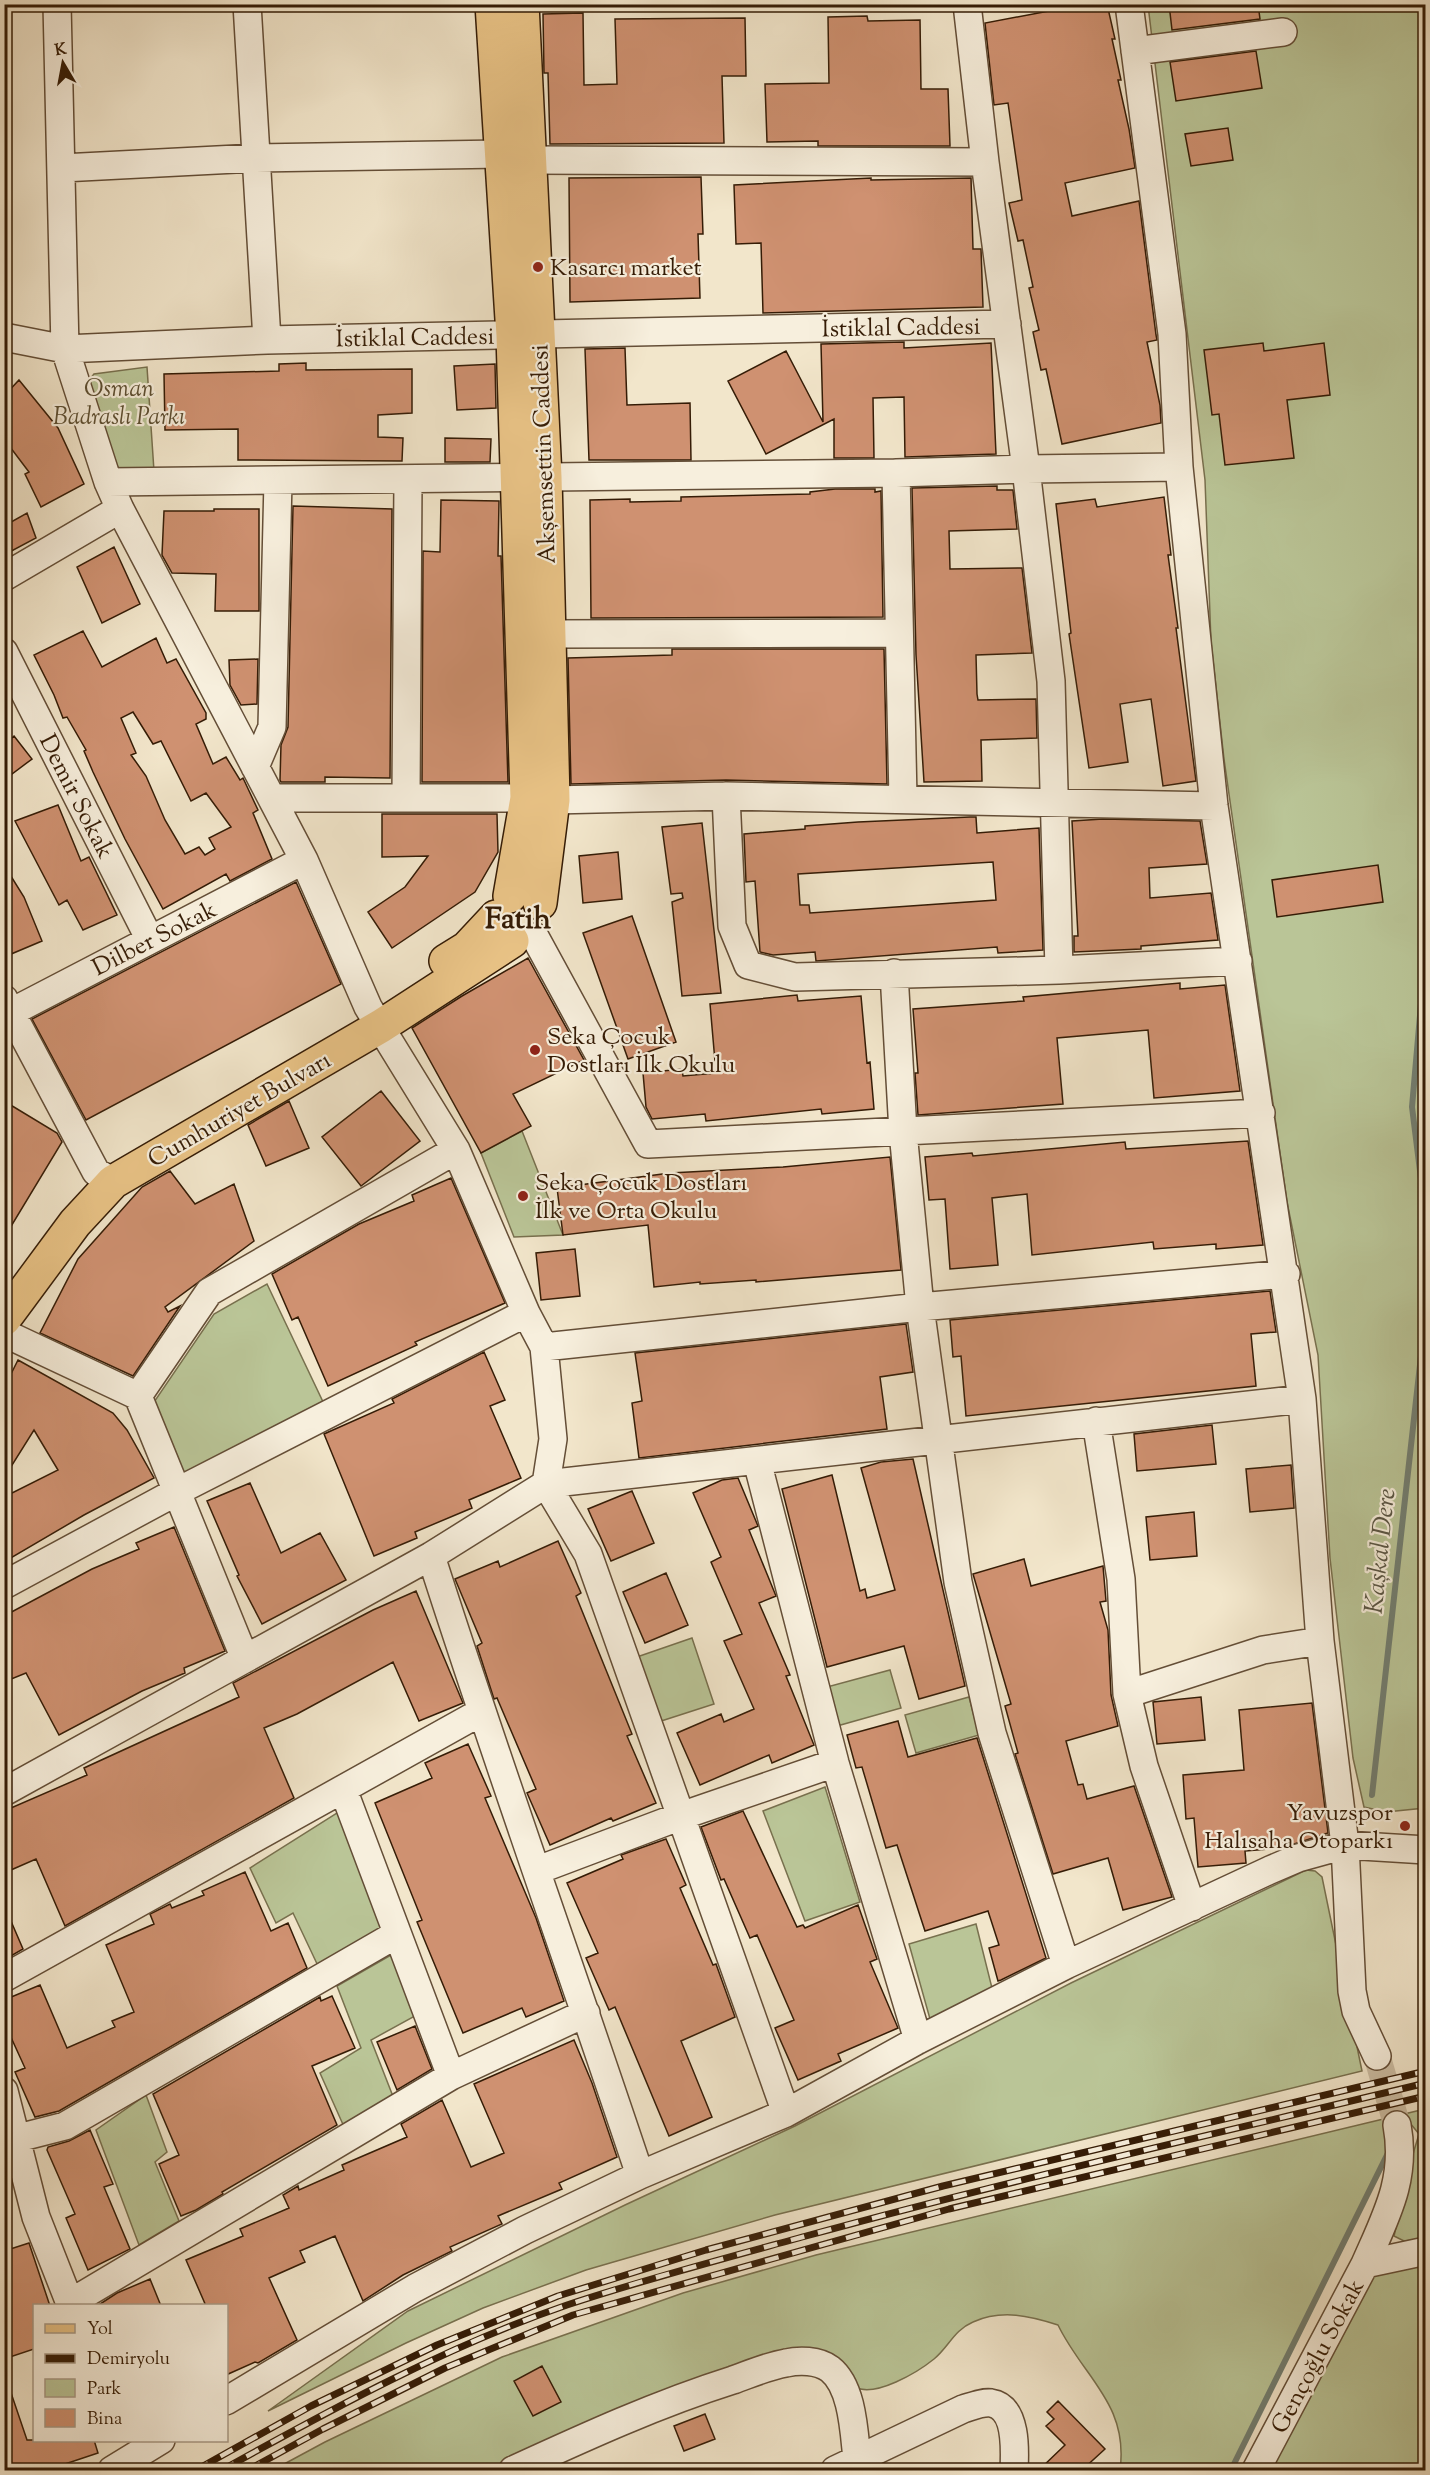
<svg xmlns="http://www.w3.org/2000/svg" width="1430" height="2475" viewBox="0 0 1430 2475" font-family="'Sorts Mill Goudy',serif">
<rect width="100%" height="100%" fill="#f2e6cb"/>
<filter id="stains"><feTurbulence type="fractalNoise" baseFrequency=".00333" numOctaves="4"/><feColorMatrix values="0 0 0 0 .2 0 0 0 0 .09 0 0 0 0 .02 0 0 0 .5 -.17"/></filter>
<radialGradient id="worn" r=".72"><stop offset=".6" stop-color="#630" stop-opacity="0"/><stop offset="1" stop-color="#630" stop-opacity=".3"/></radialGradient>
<path fill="#bac597" stroke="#78704e" stroke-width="1.5" d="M1148,5H1425V1808L1386,1812L1364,1807L1353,1758L1330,1558L1318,1355L1287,1202L1224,759L1211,642L1205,480Z
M147,367L154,471L112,474L82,389L94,374Z
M522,1131L563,1235L514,1237L481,1153Z
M267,1284L324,1404L181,1477L152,1405L214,1314Z
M692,1638L714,1704L655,1723L634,1658Z
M890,1670L901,1708L837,1726L827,1687Z
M969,1697L979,1735L916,1753L905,1715Z
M825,1787L860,1902L805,1921L763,1811Z
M340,1811L388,1929L319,1968L293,1913L276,1923L250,1868Z
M1306,1870L1315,1871L1322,1877L1362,2071L775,2215L586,2270L483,2308L406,2343L268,2411L408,2311L625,2205L795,2126L1071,1983Z
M976,1924L993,1992L930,2019L909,1944Z
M391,1955L415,2016L371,2040L394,2099L345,2129L320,2073L361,2048L337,1986Z
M146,2095L167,2152L155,2162L179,2221L139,2245L96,2130Z
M1425,2109V2239L1404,2241L1394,2236L1413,2154L1419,2134L1410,2123L1389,2126L1391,2147L1231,2470H1120C1129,2404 1083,2377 1058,2325C1030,2316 1002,2309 973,2322C954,2330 948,2348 934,2359C918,2372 875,2398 855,2387C841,2379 828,2364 816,2354L584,2426L494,2470H273L325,2442L502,2357L683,2293L816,2255Z
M1425,2262V2470H1269L1370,2279L1382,2271Z"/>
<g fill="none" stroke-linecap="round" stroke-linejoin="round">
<path stroke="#727e71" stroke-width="6" d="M1426,947L1412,1107L1426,1219
M1372,1795L1426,1311
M1231,2470L1388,2153"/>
</g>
<path fill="#cf9171" stroke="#351c06" stroke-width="1.5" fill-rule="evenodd" d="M1086,4H1107L1115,39H1112L1121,80H1118L1129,129L1135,168L1065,183L1072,216L1139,201L1156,335L1157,340L1147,342L1160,405L1161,423L1062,444L1046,369L1041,370L1033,332L1039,330L1029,288L1033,287L1023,240L1018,241L1009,203L1022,200L1008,103L994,105L985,23Z
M1169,4H1258L1260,19L1172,30Z
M583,13L584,85L617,84L615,19L745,18L746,76H722L724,143L550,144L548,73H544L543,14Z
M867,16L868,21L920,20L921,89H948L950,146H818V141L767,142L765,84L829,83L828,17Z
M1256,51L1262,88L1176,101L1170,62Z
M1228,128L1233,160L1191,166L1185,134Z
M701,177L703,234H698L700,298L570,302L569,178Z
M871,178V180L971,178L973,249H981L983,307L763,313L761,243L736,244L734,185Z
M904,342V348L991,343L996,454L905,457L904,397L873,398L874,458H834V419L766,454L728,381L786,351L823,422L821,344Z
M1263,343L1264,351L1324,343L1330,395L1287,400L1294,458L1225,465L1219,414L1212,415L1204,350Z
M625,348L627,405L690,403L691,460H589L585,349Z
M306,363V370L412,369V413L378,415V437L403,438L402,461L238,460V429L165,430L164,374L279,371V364Z
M495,364L496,408L457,410L454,366Z
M19,380L58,428L84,484L41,507L25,474L29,472L4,439V396Z
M445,438L491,439L490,462H445Z
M997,486V490H1013L1017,529L949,531L950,569L1022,568L1032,653L976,655L977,694L978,700L1036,699L1037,738L981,740L982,781L924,782L916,655L912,488Z
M835,489H875V492L881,491L883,617L591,618L590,500L630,499V502L681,501V497L810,494V492Z
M1164,497L1171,555H1168L1178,628H1176L1196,781L1163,786L1151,699L1120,704L1128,762L1089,768L1069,634L1071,633L1056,504L1095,499L1097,507Z
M441,500L499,501L498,556H501L508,782H422L423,551L440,552Z
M293,506L392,509L390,778L325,777V782H281L280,780L281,745L288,727Z
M214,509H259V611H215L216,574L172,573L162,555L164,511H214Z
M27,513L36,538L4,555V526Z
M114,547L140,604L102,623L77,567Z
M83,631L102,667L156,638L167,663L176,659L206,713V719L196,724L213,764L226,757L240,780L243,778L258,810L253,813L272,859L230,881L226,874L163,909L125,839L93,772L84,751L86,750L67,717L63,718L54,695L34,655ZM133,712L153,744L161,741L191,801L206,793L231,827L209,838L215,849L205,855L199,847L185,854L165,820L146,776L131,755L136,753L121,718Z
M672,649H884L887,784L726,780L571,784L568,658L672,655Z
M258,659L257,704L241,705L230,685L229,660Z
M14,736L32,759L4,780V745Z
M58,805L81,861L89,857L117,915L83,930L67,900L59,905L15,821Z
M382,814H497L498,852L475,892L392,948L368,912L405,887L428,856L382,857Z
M970,817H976L977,833L1039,828L1043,950L998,953L997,947L816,961L815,952L773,955L760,952L755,881L746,882L744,834L805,829V826L858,822ZM993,862L996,900L810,913L809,905H800L798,874Z
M1103,819L1200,821L1207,864L1149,868L1150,898L1211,893L1218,940L1141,946V949L1074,952V936H1078L1072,821Z
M702,823L721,993L682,996L672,902L683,898L682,893L671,894L662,827Z
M618,852L622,899L583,903L579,856Z
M4,865L24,897L42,941L4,957Z
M1378,865L1383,902L1277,917L1272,880Z
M296,882L341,984L86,1120L32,1019Z
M632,916L676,1042L628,1059L583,933Z
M528,958L584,1060L513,1094L531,1126L481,1153L412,1028L462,996Z
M1180,983V989L1225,985L1240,1091L1154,1098L1148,1030L1057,1038L1063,1104L918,1115L915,1073H918L913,1009L1024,1001L1023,997Z
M797,995L798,1001L861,996L867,1063L870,1062L874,1109L822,1114L821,1109L706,1121L705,1114L652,1119L646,1107L643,1073L682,1069L683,1076L716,1073L710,1004Z
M381,1091L420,1141L361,1186L322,1137Z
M4,1101L57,1133L62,1142L4,1238Z
M289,1101L309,1148L266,1166L248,1125Z
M1248,1141L1263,1245L1216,1249V1244L1154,1249L1153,1242L1032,1255L1027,1194L992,1198L998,1265L950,1269L945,1199L929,1200L925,1157L972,1153L973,1156L1125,1142L1126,1149Z
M890,1157L901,1270L756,1282V1280L700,1284V1282L654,1287L648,1225L563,1235L557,1188L670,1173L783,1167Z
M170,1171L195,1204L234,1184L254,1241L165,1307L168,1312L180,1306L133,1376L40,1333L78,1259L142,1187Z
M451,1178L505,1303L415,1342L417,1345L328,1386L298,1317L292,1320L272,1274L359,1224L414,1201L412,1195Z
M575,1249L580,1296L541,1300L536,1253Z
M1270,1291L1276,1332L1251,1334L1256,1386L966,1416L961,1356L953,1357L950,1320Z
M906,1324L913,1372L880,1377L887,1429L639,1458L632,1403L642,1401L635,1353Z
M484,1352L505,1400L490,1406L521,1478L469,1500L472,1508L415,1532L417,1538L374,1556L324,1434L394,1403L392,1399Z
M18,1360L113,1413L127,1430L154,1478L84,1515L4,1562V1497L58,1470L34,1430L4,1478V1388Z
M1212,1425L1216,1464L1137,1471L1134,1434Z
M913,1459L965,1686L919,1699L904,1646L827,1667L782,1489L832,1475L860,1591L865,1589L867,1598L895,1590L861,1468L881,1462Z
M1291,1465L1294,1508L1250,1512L1246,1469Z
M738,1478L758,1526L749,1530L776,1596L759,1603L790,1675L786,1676L814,1745L772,1763L769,1755L700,1785L677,1733L721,1714L724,1722L754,1709L724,1641L742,1634L711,1562L721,1557L693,1493L722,1480Z
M250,1483L281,1553L320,1533L346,1580L262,1624L237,1576L239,1575L207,1501Z
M632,1491L654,1543L611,1561L588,1509Z
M1194,1512L1197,1556L1150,1560L1146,1517Z
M174,1527L225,1651L184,1668L185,1673L142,1691L59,1735L26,1673L4,1682V1616L92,1569L139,1549L136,1543Z
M558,1541L581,1593L576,1596L632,1734L627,1736L656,1803L613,1821L611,1818L550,1845L527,1793L536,1789L497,1698L494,1699L477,1646L482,1643L455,1579L498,1561L500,1567Z
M1024,1559L1031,1586L1103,1566L1106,1601L1100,1602L1108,1630L1111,1695L1118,1726L1066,1741L1078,1785L1083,1784L1087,1799L1134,1786L1172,1897L1123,1910L1108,1858L1053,1874L1015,1754L1018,1753L1005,1706L1011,1704L973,1574Z
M666,1573L688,1625L645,1643L623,1592Z
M416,1591L463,1703L419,1721L393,1662L297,1714L264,1728L294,1798L65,1926L36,1859L4,1873V1811L87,1775L84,1768L239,1697L233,1683L373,1610Z
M1201,1697L1205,1740L1157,1744L1153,1702Z
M1312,1703L1328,1833L1282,1848L1245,1851L1246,1863L1198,1867L1194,1818L1186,1819L1183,1775L1244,1770L1239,1710Z
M898,1721L908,1757L977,1738L1046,1958L1001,1980L998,1981L989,1948L999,1945L988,1911L925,1931L897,1845L886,1848L862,1767L856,1768L847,1735Z
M468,1744L491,1796L485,1798L536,1918L564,2001L526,2017L522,2008L463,2033L417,1922L422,1920L375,1803L432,1778L425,1763Z
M743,1811L797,1927L803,1925L805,1928L858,1905L877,1959L870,1962L898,2028L838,2054L841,2061L798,2080L775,2028L794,2020L757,1935L750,1938L724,1879L721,1880L701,1827Z
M666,1839L686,1885L680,1888L713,1965L716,1964L735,2017L681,2041L712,2117L669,2136L615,2007L609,2010L586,1958L598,1953L567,1883L623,1859L621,1855Z
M245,1872L271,1931L288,1923L307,1968L59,2111L35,2117L15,2072L25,2068L4,2022V2000L40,1985L67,2048L115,2027L112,2021L134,2012L106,1945L154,1924L150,1914L170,1904L172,1908L204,1895L202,1891Z
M4,1905L23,1949L4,1960Z
M332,1996L355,2048L312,2066L337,2125L222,2192L223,2194L196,2210L181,2216L159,2164L179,2155L153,2094L320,1997L321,2001Z
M415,2026L432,2069L397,2090L377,2042Z
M574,2040L592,2083L617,2157L559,2183L562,2189L498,2216L502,2224L450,2247L452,2251L403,2275L363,2301L335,2236L300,2251L305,2262L269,2278L297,2340L258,2363L255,2362L226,2375V2306H206L186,2260L243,2236L240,2229L289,2208L283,2195L298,2186L299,2190L344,2170L342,2165L407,2137L401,2124L442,2100L471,2167L504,2153L474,2084Z
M90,2130L113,2184L104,2187L130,2249L88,2270L66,2218L75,2214L47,2150L48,2147L69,2141Z
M29,2243L50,2306H34V2349L4,2359V2251Z
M150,2279L161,2306H97L117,2293Z
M542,2366L561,2402L533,2416L514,2381Z
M4,2381H7L27,2440H94L98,2453L47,2470H4Z
M1058,2401L1105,2449L1082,2470H1039L1065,2445L1046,2426L1054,2419L1047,2412Z
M705,2414L715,2439L684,2451L674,2426Z"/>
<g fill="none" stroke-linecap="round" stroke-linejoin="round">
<path stroke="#ccbea4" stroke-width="27" stroke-dasharray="27 14" stroke-linecap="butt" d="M1377,2056L1397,2125"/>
<g stroke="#644e37" stroke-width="30">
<path id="minor" d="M247,4L267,340
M967,4L985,162L1026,469L1051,681L1059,970
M1129,4L1172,334L1179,467L1214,806L1302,1399L1320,1641L1345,1845L1352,1991L1356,2011L1377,2056
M1135,51L1283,32
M531,160L985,162
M62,168L256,158L501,154
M4,337L65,349L267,340L1007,324
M896,473L903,799
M108,482L896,473L1026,469L1179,467
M4,577L120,509
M549,634L899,633
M4,652L150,940
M255,767L272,727L278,481
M726,796L732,926L748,965L795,977L1059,970L1238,961
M272,798H527L553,800L726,796L1214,806
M406,798L408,479
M535,937L648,1144L1261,1113
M894,973L903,1132L920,1307L958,1582L992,1733L1066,1965
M4,999L96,1172L113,1182
M4,1016L304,860
M4,1333L138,1396
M544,1347L920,1307L1286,1274
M1096,1421L1121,1579L1127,1694L1144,1766L1192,1907
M757,1461L835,1763L918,2040
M431,1556C497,1763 571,1968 640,2175
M4,1585L176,1492L526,1313
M245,1659L138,1396L209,1292L456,1150
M1127,1694L1263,1650L1320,1641
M343,1789L451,2076
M4,1792L431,1556L546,1484L553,1439L544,1347L526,1313L456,1150L368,1007L304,860L120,509L108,482L65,349L57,4
M538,1870L681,1816L835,1763
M4,1978L481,1712
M4,2091L36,2217L71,2306
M786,2113L588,1554L546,1484L1302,1399
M18,2138L65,2126L397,1934
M1365,2264C1386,2216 1407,2179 1397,2125
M70,2303L451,2076L586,2013
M226,2401L415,2288L525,2230L640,2175L786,2113L918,2040L1066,1965L1270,1870L1298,1858L1345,1845L1426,1850
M112,2470L161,2440
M513,2470C585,2437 657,2404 733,2380C750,2374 768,2366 786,2363C799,2360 818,2360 830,2369C853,2387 854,2433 857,2459
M835,2470L963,2409C973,2406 982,2402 991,2403C1017,2407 1015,2451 1014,2470
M1256,2470L1365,2264L1426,2251"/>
</g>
<g stroke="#351c06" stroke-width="36">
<path id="major" d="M492,4L513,335L527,798L510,896
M522,4L545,477L553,800L540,903
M446,961L467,948L496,917
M4,1319L75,1223L113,1182L381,1026L512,941"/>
</g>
<use href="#minor" stroke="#f7efdd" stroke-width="27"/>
<use href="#major" stroke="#e9c386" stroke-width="33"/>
<g stroke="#351c06" stroke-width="7">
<path id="rail" d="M196,2470L311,2406L437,2345L558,2296L706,2250L943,2186L1426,2071
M222,2470C332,2409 447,2346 567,2305C645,2279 726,2258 806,2236C1011,2180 1219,2133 1426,2083
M248,2470L323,2429L445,2368L573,2315L949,2209L1426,2096"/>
</g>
<use href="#rail" stroke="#f7efdd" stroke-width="4.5" stroke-dasharray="14" stroke-linecap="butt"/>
</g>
<g fill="#8f2418" stroke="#f7efdd" stroke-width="2">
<circle cx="538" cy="267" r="6"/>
<circle cx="535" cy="1050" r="6"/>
<circle cx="523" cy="1196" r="6"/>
<circle cx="1405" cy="1826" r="6"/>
</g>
<g text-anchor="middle" stroke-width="4.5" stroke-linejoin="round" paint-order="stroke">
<g font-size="24" fill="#351c06" stroke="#f7efdd" text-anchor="start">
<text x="550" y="275">Kasarcı market</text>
<text x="547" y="1044">Seka Çocuk<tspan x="547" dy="28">Dostları İlk Okulu</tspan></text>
<text x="535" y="1190">Seka Çocuk Dostları<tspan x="535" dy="28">İlk ve Orta Okulu</tspan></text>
<text x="1393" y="1820" text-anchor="end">Yavuzspor<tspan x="1393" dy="28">Halısaha Otoparkı</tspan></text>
</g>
<g font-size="24" fill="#351c06" stroke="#f7efdd">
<text transform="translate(901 327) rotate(-1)" y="8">İstiklal Caddesi</text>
<text transform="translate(415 337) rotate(-1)" y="8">İstiklal Caddesi</text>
<text transform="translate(543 454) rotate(-92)" y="8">Akşemsettin Caddesi</text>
<text transform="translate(77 796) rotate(63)" y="8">Demir Sokak</text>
<text transform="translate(154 938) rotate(-27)" y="8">Dilber Sokak</text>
<text transform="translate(239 1109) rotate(-30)" y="8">Cumhuriyet Bulvarı</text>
<text transform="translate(1317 2356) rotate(-62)" y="8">Gençoğlu Sokak</text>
</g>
<g font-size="24" font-style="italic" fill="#5d4f32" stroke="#f7efdd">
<text x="119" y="396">Osman<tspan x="119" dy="28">Badraslı Parkı</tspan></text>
</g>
<g font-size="26" font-style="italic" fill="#595544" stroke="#f7efdd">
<text transform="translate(1379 1551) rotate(-84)" y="9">Kaşkal Dere</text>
</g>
<g font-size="30" font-weight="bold" fill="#351c06" stroke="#f7efdd">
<text x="518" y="928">Fatih</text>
</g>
</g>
<rect width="1430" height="2475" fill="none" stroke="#f2e6cb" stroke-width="24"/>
<rect x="6" y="6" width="1418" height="2463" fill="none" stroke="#351c06" stroke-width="3"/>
<rect x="12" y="12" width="1406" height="2451" fill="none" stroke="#351c06" stroke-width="1.5"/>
<rect x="33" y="2304" width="195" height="138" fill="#f7efdd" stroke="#a99b87" stroke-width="1.5"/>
<rect x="45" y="2324" width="30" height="9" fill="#e9c386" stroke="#a99b87" stroke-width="1.5"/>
<text x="87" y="2334" font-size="18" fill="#351c06">Yol</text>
<rect x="45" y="2354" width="30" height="9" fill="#351c06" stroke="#a99b87" stroke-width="1.5"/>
<text x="87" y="2364" font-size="18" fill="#351c06">Demiryolu</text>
<rect x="45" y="2379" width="30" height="18" fill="#bac597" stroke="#a99b87" stroke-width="1.5"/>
<text x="87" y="2394" font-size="18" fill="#351c06">Park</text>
<rect x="45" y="2409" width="30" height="18" fill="#cf9171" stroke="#a99b87" stroke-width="1.5"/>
<text x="87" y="2424" font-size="18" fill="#351c06">Bina</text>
<g transform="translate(63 63) rotate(350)" stroke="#f7efdd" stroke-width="4.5" paint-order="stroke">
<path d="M0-4.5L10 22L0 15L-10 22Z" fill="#351c06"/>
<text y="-9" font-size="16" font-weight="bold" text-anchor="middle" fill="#351c06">K</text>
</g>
<rect width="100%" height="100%" filter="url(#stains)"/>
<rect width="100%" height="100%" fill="url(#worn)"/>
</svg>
